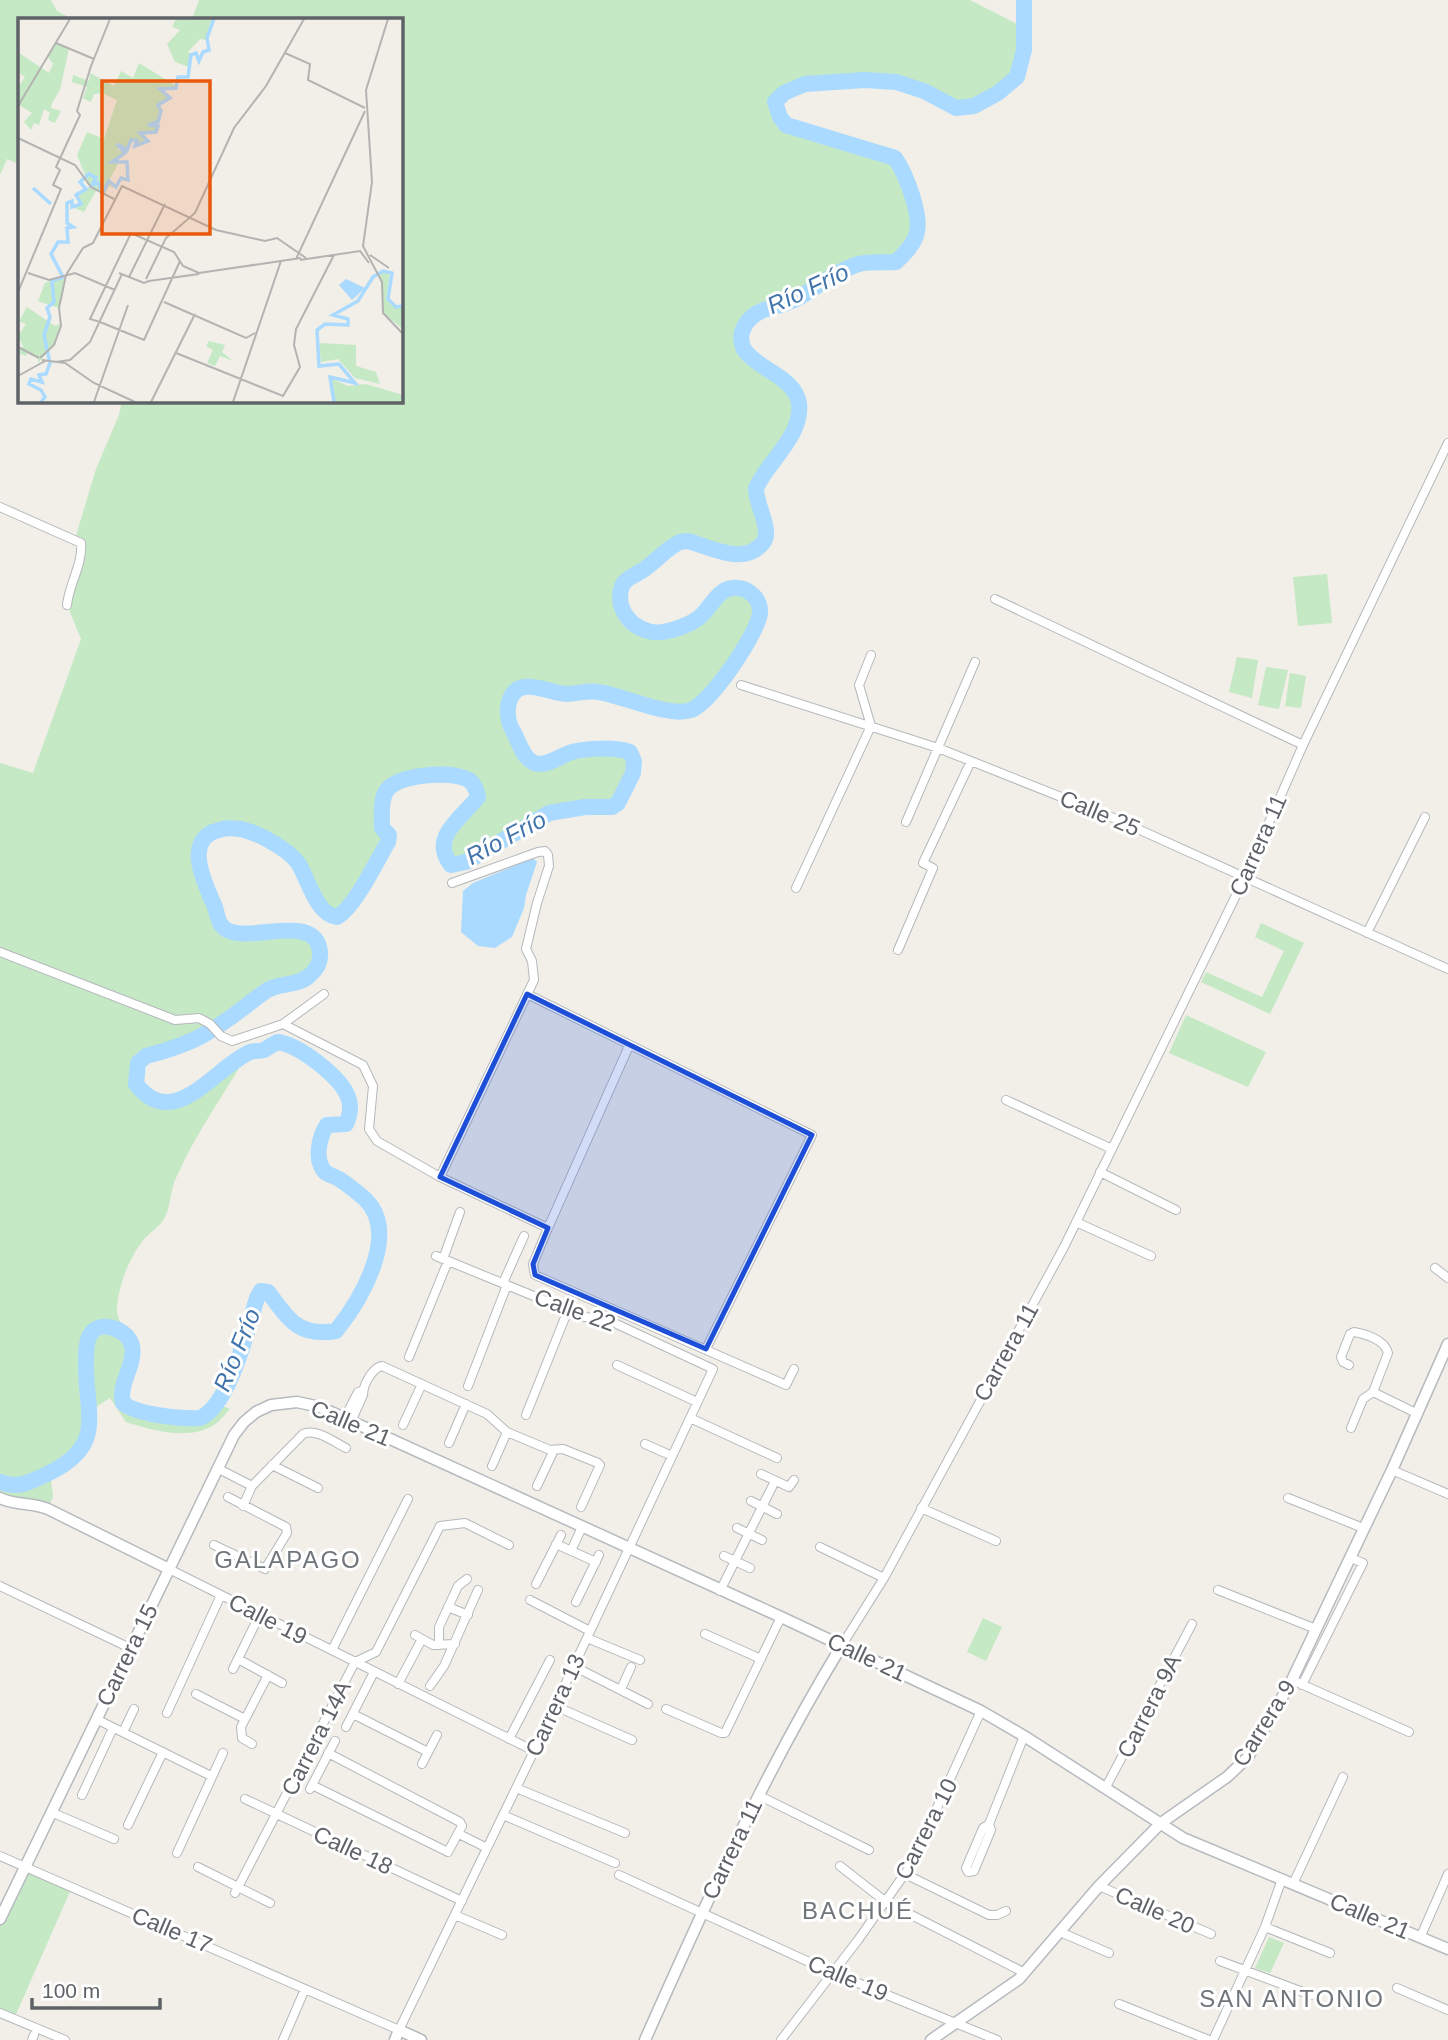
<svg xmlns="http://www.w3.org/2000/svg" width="1448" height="2040" viewBox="0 0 1448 2040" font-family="Helvetica,sans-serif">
<rect width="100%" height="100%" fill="#f1efe8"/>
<path fill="#c5e8c5" d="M0,0H51L57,11L72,19H19V164L7,159L0,175Z
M199,0H970L1023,27C1024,43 1024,60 1018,75C1011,90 974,109 958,108C948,107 914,87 899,82C881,78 819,79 802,85C791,89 783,94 775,102L780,117L786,125L895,158C905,173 923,219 916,236C912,247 904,254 896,262C884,263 870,261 859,264C838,270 817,287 798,298C777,310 751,305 742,332C740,338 742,348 746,352C760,370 795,378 799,403C803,436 768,461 756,488C756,503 765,516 766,531C767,537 765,541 761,545C742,565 710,547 688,541L680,542C666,548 655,562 642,570C635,575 626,577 622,586C615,607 629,626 648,631C662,635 692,625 702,615C713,604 719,586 738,588C751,589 761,600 760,613C758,634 711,703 691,710C669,718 621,695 598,692C588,690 577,694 566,694C553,693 537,685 524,687C505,690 505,718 513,731C519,741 522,757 533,762C544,769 561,755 572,752C588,748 616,747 630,752L634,761L633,773L618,803L612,807H585L550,813L466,862L451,865C429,837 462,818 478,797C476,789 475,783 467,779C449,771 400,774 387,789C380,799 383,816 382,827L389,835L388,842C376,862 355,907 337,917C316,915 308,878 298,863C288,849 257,832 240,829C233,828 225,828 219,830C182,839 205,884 215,907C217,913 218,922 222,926C241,949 315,908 320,952C321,961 317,969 310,975C298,987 279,982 266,991C246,1005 227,1022 205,1034C188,1044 165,1051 146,1056C122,1078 147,1110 175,1101C202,1093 226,1069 249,1052C224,1094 196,1133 176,1178C170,1190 171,1207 164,1219C160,1226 151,1232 145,1238C130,1256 119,1283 117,1307C116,1325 133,1336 132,1351C131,1369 118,1385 123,1404C134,1412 186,1422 200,1418C208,1416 212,1410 216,1403L230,1409C225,1414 220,1421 214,1425C189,1441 151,1430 126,1422L110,1398L90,1411C92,1444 76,1456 50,1472L53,1496L48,1509L0,1498V763L33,773L81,639L67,605L82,551L75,539L96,469L119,415L122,401H401V19H192Z
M1327,574L1332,623L1298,626L1293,577Z
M1237,657L1258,660L1252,698L1229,692Z
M1266,667L1288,670L1279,709L1258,705Z
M1290,673L1306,676L1301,708L1285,706Z
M1261,923L1304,943L1270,1014L1201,982L1206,972L1262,997L1284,951L1255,937Z
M1186,1015L1266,1052L1248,1087L1169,1053Z
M983,1618L1002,1627L986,1661L967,1652Z
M25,1868L72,1887L14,2019L0,2013V1919Z
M1269,1937L1284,1943L1270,1973L1255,1968Z"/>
<path fill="#aadaff" d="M533,858L537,862L526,895L524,908L512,937L495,948L478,946L461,932L463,891L473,883Z"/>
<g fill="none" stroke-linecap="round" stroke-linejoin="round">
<path stroke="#aadaff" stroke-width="16" d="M0,1482C18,1489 29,1482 45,1475C108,1446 85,1415 86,1361C86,1353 86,1341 90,1335C100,1318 129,1330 132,1346C136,1365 118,1383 123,1403C137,1415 182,1419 200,1418C230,1405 248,1327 257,1298L261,1291L268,1292C289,1319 297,1337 336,1331C360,1301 401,1234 365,1199C357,1192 347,1184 339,1179C334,1176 328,1175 325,1172C314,1160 319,1137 327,1125L346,1124C350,1115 352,1106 348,1097C341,1077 299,1045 278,1042C273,1044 269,1047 264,1050C258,1052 253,1050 248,1053C212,1071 173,1132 136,1084L138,1063L146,1056C165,1051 188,1044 205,1034C227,1022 246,1005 266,991C279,982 298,987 310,975C317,969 321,961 320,952C315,908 241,949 222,926C218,922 217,913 215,907C205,884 182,839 219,830C225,828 233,828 240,829C257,832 288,849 298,863C308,878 316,915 337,917C355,907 376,862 388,842L389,835L382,828C382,816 380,799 387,790C400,774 449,771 467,779C474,782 476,789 478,797C462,818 429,837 451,865L466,862L549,813L585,807H612L618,803L633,773L634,761L630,752C616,747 588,748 572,752C561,755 544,769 533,762C522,757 519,741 513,731C505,718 505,690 524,687C537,685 553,693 566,694C577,694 588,690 598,692C622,695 668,718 691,710C711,703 758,633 760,613C761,600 750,589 738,588C719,586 713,604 702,615C692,625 662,636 648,631C629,626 615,607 622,586C625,579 632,577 638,573C654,565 664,549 680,542L688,541C710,547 742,565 761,545C765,541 767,537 766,531C765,516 756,503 756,488C768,461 803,436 799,403C795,378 760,370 746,352C742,348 740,338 742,332C751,305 777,310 798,298C817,287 838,270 859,264C870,261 884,263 896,262C904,254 912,247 916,236C923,217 906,174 895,158L786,125L780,117L775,102L784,93L805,84L865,80L896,82L924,91L956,108L974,106L998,93L1017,77L1024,50V0"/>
<g stroke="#b5b8bc" stroke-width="10">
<path id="street" d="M0,507L81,543C83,564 69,584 67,605
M995,599L1303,745
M741,685L938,748L1109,816L1448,969
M906,822L975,662
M796,888L871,726L859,685L871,655
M1367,933L1425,817
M898,950L933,868L923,863L971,761
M0,952L175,1020L199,1018L210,1024L221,1036L232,1041L283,1024L363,1065L373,1086L369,1129L377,1141L440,1177L548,1228L533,1264L535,1275L786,1385L794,1369
M527,994L812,1135L706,1349
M283,1024L324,994
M1006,1100L1112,1149
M1100,1172L1176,1210
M440,1177L534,980L532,961L526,949L537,903L549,866L548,855L545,851L538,852L452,883
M1076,1222L1151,1256
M548,1228L629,1046
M443,1259L460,1212
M1435,1268L1448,1278
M503,1283L524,1236
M409,1357L448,1261
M617,1365L697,1402
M1349,1365L1343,1362L1341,1357L1350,1334L1354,1332C1366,1334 1385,1340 1388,1353L1373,1392L1363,1399L1351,1428
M468,1386L507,1285
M1373,1392L1418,1414
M526,1415L568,1310
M690,1418L777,1458
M344,1419L358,1392L362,1391
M351,1422L363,1395C363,1385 372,1368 382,1366L487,1414L507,1432L550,1450L563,1449L598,1463L600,1465L581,1507
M403,1425L422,1384
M449,1443L466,1404
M645,1444L672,1456
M272,1465L318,1488
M492,1466L507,1432
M217,1468L252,1486
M1392,1470L1448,1494
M761,1474L789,1487L794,1480
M537,1486L554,1450
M1288,1498L1363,1528
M751,1501L777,1514
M243,1506L252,1486L303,1434C316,1428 334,1442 346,1448
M921,1508L996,1541
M737,1528L762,1540
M556,1544L596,1562
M214,1545L265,1569L287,1533L286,1527L228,1497
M820,1547L884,1578
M571,1551L582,1527
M724,1556L750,1568
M169,1569L534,1751
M536,1584L561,1535
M0,1586L130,1648
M1218,1590L1316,1629
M720,1591L775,1481
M530,1600L590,1631
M576,1602L599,1555
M448,1607L468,1615
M705,1634L761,1659
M415,1635L433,1645L455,1644
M587,1638L640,1660
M439,1645V1627L458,1586L467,1579
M842,1645L884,1578L1064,1247L1245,877L1303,745L1448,443
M332,1650L408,1499
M238,1659L282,1683
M575,1663L583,1671L648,1704
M233,1669L260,1614
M1292,1680L1409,1732
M398,1684L422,1639
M1302,1685L1363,1563L1351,1558
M430,1686L444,1666L478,1590
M621,1689L631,1667
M196,1694L245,1719
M555,1706L632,1740
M666,1709L721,1733H725L781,1617
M167,1713L221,1595
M353,1714L428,1752
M96,1719L211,1776
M346,1727L374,1672
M123,1732L134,1709
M509,1739L550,1660
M252,1744L242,1738L241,1727L268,1675
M422,1764L437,1735
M312,1785L448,1852L462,1826L460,1822L328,1753
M1106,1787L1192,1624
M516,1788L625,1833
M310,1789L335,1741
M82,1795L113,1728
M758,1795L869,1850
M245,1799L462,1901
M51,1812L114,1839
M503,1815L615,1863
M989,1824L983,1828L966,1868L968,1872L974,1871L991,1830L989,1824L1024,1736
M128,1825L163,1752
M459,1834L487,1848
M177,1853L223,1753
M0,1856L399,2030L534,1751L713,1369L608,1320L585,1317L436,1256
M840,1866L886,1902L1025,1973
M198,1867L270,1903
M905,1874L989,1915H997L1006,1911
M619,1875L831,1972L997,2040
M1293,1884L1343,1777
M1099,1886L1211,1934
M235,1893L355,1662L376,1652L440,1526L465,1523L509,1545
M455,1915L502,1935
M1265,1927L1330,1953
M1060,1932L1109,1953
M1420,1938L1448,1874
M1220,1961L1311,1995
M1397,1988L1448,2010
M1119,2004L1209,2040
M0,2013L65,2040
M32,2040L34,2035
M283,2040L305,1989
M781,2040L858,1940L911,1865L981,1711
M1213,2040L1265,1927L1282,1879"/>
</g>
<g stroke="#b6babf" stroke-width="13">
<path id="secondary" d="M0,1498C16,1506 32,1502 48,1509L169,1569
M0,1919L234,1435L244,1422L256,1412L271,1405L297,1402L320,1407L781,1617L981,1711L1024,1736L1183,1838L1448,1949
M395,2040L399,2030L421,2040
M645,2040C705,1905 765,1771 842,1645
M931,2040L1019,1979L1099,1886L1161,1823L1227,1777L1248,1757L1292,1680L1329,1602L1392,1470L1448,1344"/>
</g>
<use href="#street" stroke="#fff" stroke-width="8"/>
<use href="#secondary" stroke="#fff" stroke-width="10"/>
</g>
<path fill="#1d4ed8" fill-opacity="0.2" stroke="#1d4ed8" stroke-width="5" stroke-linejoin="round" d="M527,994L812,1135L706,1349L535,1275L533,1264L548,1228L440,1177Z"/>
<g text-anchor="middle" stroke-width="6" stroke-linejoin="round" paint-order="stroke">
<g font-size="23" fill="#5f6368" stroke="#fff">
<text transform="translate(1100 813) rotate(23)" y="8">Calle 25</text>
<text transform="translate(1258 845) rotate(-66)" y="8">Carrera 11</text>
<text transform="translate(575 1310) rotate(20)" y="8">Calle 22</text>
<text transform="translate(1006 1352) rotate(-61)" y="8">Carrera 11</text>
<text transform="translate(351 1423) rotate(23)" y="8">Calle 21</text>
<text transform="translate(268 1619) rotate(27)" y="8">Calle 19</text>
<text transform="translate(127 1655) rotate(-64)" y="8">Carrera 15</text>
<text transform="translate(867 1657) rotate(25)" y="8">Calle 21</text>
<text transform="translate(555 1705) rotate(-65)" y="8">Carrera 13</text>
<text transform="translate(1149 1706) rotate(-63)" y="8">Carrera 9A</text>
<text transform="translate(1264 1723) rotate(-58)" y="8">Carrera 9</text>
<text transform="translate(316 1738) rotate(-63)" y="8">Carrera 14A</text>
<text transform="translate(926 1829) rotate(-63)" y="8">Carrera 10</text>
<text transform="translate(732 1849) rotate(-64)" y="8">Carrera 11</text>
<text transform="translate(353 1850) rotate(25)" y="8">Calle 18</text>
<text transform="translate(1155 1910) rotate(24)" y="8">Calle 20</text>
<text transform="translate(1370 1916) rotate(23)" y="8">Calle 21</text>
<text transform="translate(172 1930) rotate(23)" y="8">Calle 17</text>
<text transform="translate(848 1978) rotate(23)" y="8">Calle 19</text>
</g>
<g font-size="24" font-style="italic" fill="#4174aa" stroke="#fff">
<text transform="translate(808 289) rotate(-25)" y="8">Río Frío</text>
<text transform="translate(506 838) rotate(-28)" y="8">Río Frío</text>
<text transform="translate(237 1350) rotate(-68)" y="8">Río Frío</text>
</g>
<g font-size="24" letter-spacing="2" fill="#70757a" stroke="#fff">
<text x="288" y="1568">GALAPAGO</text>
<text x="858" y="1919">BACHUÉ</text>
<text x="1292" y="2007">SAN ANTONIO</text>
</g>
</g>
<g transform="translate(18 18)">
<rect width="385" height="385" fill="#f1efe8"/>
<path d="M158,1H196L189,22L182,21L170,34L174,36L171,49L157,44L149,26L162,12L154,9ZM38,25L51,31L42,72L34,85L33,90L43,93L37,105L30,102L32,95L26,91L21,107L16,105L13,112L6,104L14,95L1,87L0,70L7,59L0,54V34L31,55L35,46L30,39ZM121,45L160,69L142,70L152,80L140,87L143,93L140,104L130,107L140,108L138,114L122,115L130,123L117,128L119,122H113L109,132L99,126L100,132L108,134L94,143L102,142L92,161L93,168L101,169L95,170L91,168L87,176L78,173L66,194L54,189L63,185L59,176L72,169L59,137L69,114L86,121L99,82L84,75L76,76L73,84L65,80L69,69L54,64L55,57L71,63L72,55L96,68L103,53L115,60ZM368,253L372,258L368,281L378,290H385V311L366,296L362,255ZM48,257L41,290L20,283L27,265ZM9,289L37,308L43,305L37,326L20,345V340L10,334L8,338L0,335L5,328L0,318L8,306L1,303ZM191,323L207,327L204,334L215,343L202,338L197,348L189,345L195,332L188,328ZM301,325L338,327V348L358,354L362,366L337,360L320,341L303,344ZM314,361L330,368L348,366L385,377V384H317L312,373Z" fill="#c5e8c5"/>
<path d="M328,261L347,270L334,282L321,267Z" fill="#aadaff"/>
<path fill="none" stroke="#aadaff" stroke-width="3.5" d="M15,170L33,186M23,384L27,379L23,372L11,366L13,361L24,364L21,357L28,356L32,345L26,317L32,299L29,290L36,284L34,263L45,259L33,236L40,224H50L49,210L55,209L49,205V185L54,183V189L63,186L58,177L68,171L62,164L71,156L78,160L74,167L80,165L85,174L91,163L98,169L103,160L110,162L109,144H94L107,135L99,126L109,132L113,122H119L117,128L130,123L122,115L138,114L140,108L130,107L140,104L143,93L140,87L152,80L142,71L158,70L160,59H170L173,37L178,35L181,43L185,34L191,32L189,20L196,1M316,384L312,359L337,365L321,346L301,348L299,312L307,306L330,307V301L315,297L340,283L355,259L365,253L374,255L370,281L378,289L385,288"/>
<path fill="none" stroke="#b3b3b1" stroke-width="2" d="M370,1L348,72L354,164L345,228L364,264L365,295L385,316M38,25L76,41M267,35L292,46L290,62L347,90M0,88L52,1M0,120L57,147L73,169L96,181M352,237L371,250M278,241L347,93M282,242L342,233L351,245M10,255L31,262L57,255L97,272M101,255L126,265L131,263M111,259L147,186M128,261L148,220L177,195L216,110L248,68L286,1M131,263L181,256M0,274L43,171L35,167L42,152L38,149L62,97L59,93L73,48L92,1M146,284L228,320L237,315M82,304L126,322L162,243M82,304L72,301L113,215L156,234L165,248L181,255L283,240M0,329L21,340M158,335L265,378L282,349L276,327L278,311L316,237M22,340L36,327L43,308L41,290L48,257L65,230L75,225L104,168L198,212L247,223L259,220L288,240M24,342L47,345L76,365L117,384M38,344L52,342L72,324L104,256M0,358L27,343M76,384L110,287M133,384L177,296M215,384L263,243"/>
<path fill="#e8590c" fill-opacity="0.15" stroke="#e8590c" stroke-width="3.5" d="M84,63H192V216H84Z"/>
<rect width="385" height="385" fill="none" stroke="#5f6368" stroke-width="3.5"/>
</g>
<path d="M32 1998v10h128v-10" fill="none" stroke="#5f6368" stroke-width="3.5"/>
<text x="42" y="1998" font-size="21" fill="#5f6368" stroke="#ffffff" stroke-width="5" paint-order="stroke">100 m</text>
</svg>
